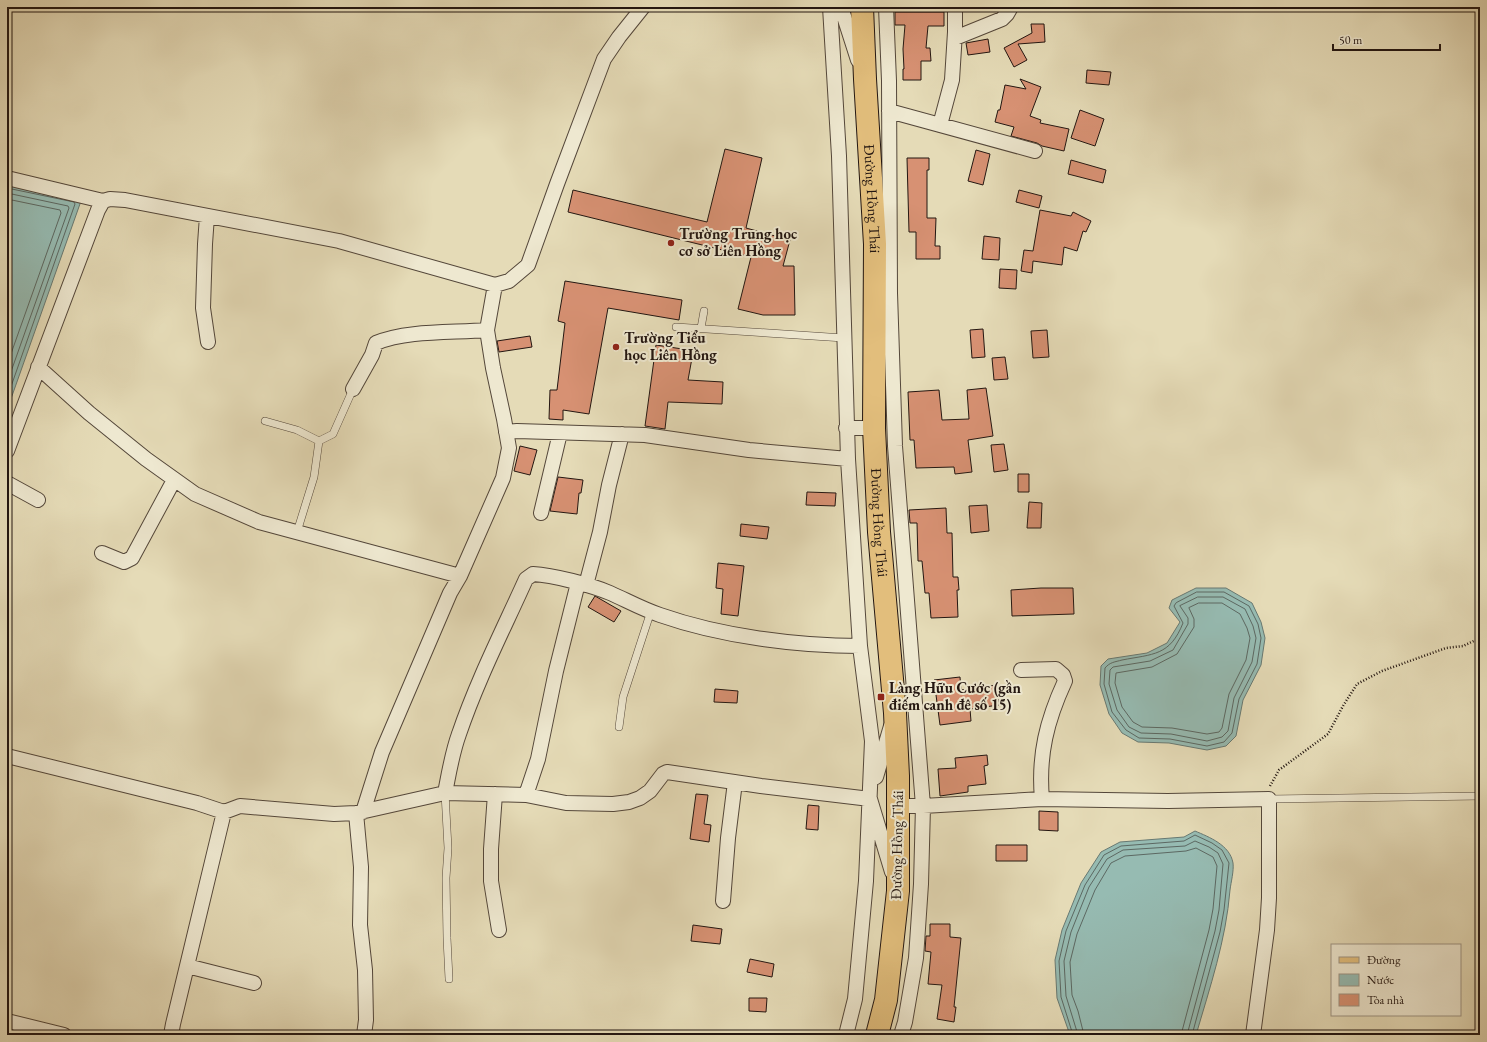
<svg xmlns="http://www.w3.org/2000/svg" width="1487" height="1042" viewBox="0 0 1487 1042" font-family="'EB Garamond',serif">
<rect width="100%" height="100%" fill="#e5dbb7"/>
<filter id="stains"><feTurbulence type="fractalNoise" baseFrequency=".005" numOctaves="4"/><feColorMatrix values="0 0 0 0 .2 0 0 0 0 .09 0 0 0 0 .02 0 0 0 .5 -.17"/></filter>
<radialGradient id="worn" r=".72"><stop offset=".6" stop-color="#630" stop-opacity="0"/><stop offset="1" stop-color="#630" stop-opacity=".3"/></radialGradient>
<path fill="#96bbb2" stroke="#687972" d="M7,184L81,201L7,410Z
M1196,588H1226L1252,603L1261,622L1265,638L1261,665L1243,700L1236,736L1226,746L1207,750L1169,743L1138,742L1122,733L1109,714L1100,685L1101,666L1108,659L1147,653L1167,643L1180,622L1169,608L1172,600Z
M1195,831C1209,837 1230,845 1233,863C1234,871 1231,882 1230,890C1226,940 1210,987 1196,1035H1070L1057,998L1055,960L1062,930L1081,883L1101,852L1120,842L1184,837Z"/>
<g fill="none" stroke-linecap="round" stroke-linejoin="round">
<path stroke="#5c6862" stroke-width="1" d="M7,188L74,202L75,204L7,398
M7,193L68,206L69,208L7,383
M7,199L60,210L61,213L7,365
M1197,592H1224L1249,606L1258,624L1261,638L1257,664L1239,699L1232,733L1224,742L1207,746L1170,739L1139,738L1126,730L1112,712L1104,684L1105,668C1110,662 1115,662 1122,660C1153,654 1170,656 1183,623L1174,606L1176,603Z
M1198,597H1223L1245,609L1253,626L1256,638L1252,662L1234,698L1228,731L1222,737L1207,741L1171,734L1141,733L1129,727L1117,710L1109,684L1110,670L1113,667L1150,661L1173,650L1188,624V618L1180,606Z
M1199,603H1222L1240,614L1247,628L1250,638L1246,660L1229,694L1222,728L1219,732L1207,734L1172,728L1142,727L1133,722L1122,707L1115,683L1116,673L1152,667L1177,654L1194,627V619L1189,608Z
M1073,1035L1061,997L1059,961L1066,931L1085,885L1104,855L1121,846L1184,841L1195,835L1212,843L1222,850L1229,863L1224,910L1220,932L1192,1035
M1078,1035L1066,996L1064,961L1071,932L1089,887L1107,859L1123,850L1185,846L1195,841L1209,847L1218,853L1223,864L1219,910L1215,931L1187,1035
M1084,1035L1078,1011L1072,995L1070,962L1077,934L1095,890L1111,863L1125,856L1186,851L1196,848L1213,857L1217,866L1213,909L1209,930L1181,1035"/>
</g>
<path fill="#d79173" stroke="#231611" d="M895,12H944V26H928L926,48H930L931,61H921V80H903V69H904L903,49L905,25H895Z
M1031,24H1044L1045,42L1018,44L1027,60L1014,67L1004,48L1032,33Z
M988,39L990,52L968,55L966,43Z
M1087,70L1111,72L1109,85L1086,83Z
M1020,79L1041,87L1030,116L1041,120L1040,123L1069,129L1064,151L1042,146L1037,143L1011,136L1014,127L995,122L998,110H1000L1005,85L1026,89Z
M1080,110L1104,119L1095,146L1071,138Z
M725,149L762,158L746,228L790,240L783,266H794L795,315H763L738,309L751,257L568,212L573,190L707,222Z
M976,150L990,154L983,185L968,181Z
M907,158H929V170H927V218H936L935,246H940V259H916V232H909Z
M1071,160L1106,170L1103,183L1068,174Z
M1019,190L1042,196L1039,208L1016,202Z
M1040,210L1071,216L1073,212L1091,221L1086,232L1083,231L1077,251L1064,247L1062,265L1033,261L1032,273L1021,271L1024,250L1033,251Z
M984,236L1000,238L999,260L982,259Z
M1000,269L1017,270L1016,289L999,288Z
M565,281L682,300L679,320L608,308L589,414L563,410V420L549,419L550,390H557L565,323L558,321Z
M983,329L985,357L972,358L970,330Z
M1047,330L1049,357L1033,358L1031,331Z
M530,336L532,347L499,352L497,341Z
M656,345L689,350L688,357L692,358L688,380L723,382L722,404L668,402L665,429L645,426Z
M1005,357L1008,379L994,380L992,358Z
M986,388L993,436L968,440L972,472L955,474L954,467L916,468L914,440H910L908,392L939,390L942,420L969,419L967,390Z
M1004,444L1008,470L994,472L991,445Z
M520,446L537,450L530,475L514,471Z
M1018,474H1029V492H1018Z
M558,477L583,480L581,493H579L577,514L550,511Z
M807,492L836,493L835,506L806,505Z
M1029,502L1042,503L1041,528H1027Z
M987,505L989,531L971,533L969,506Z
M946,508L947,533H952L953,577H958L959,590H957L958,617L931,618L929,593H925L922,561H918L917,523H910L909,510Z
M741,524L769,527L767,539L740,536Z
M718,563L744,566L738,616L721,614L723,589L716,588Z
M1041,588H1073L1074,614L1012,616L1011,590Z
M595,596L621,611L614,622L588,607Z
M960,677L961,690L996,685L999,705L970,709L971,721L940,725L934,680Z
M715,689L738,691L737,703L714,702Z
M987,755L988,765L984,766L986,784L968,786V792L940,796L938,769L956,768L955,758Z
M696,794L708,795L704,824L711,825L709,842L690,839Z
M808,805L819,806L818,830L806,829Z
M1039,811L1058,812V831L1039,830Z
M996,845H1027V861H996Z
M930,924H950V937L961,938L954,1007H956L954,1022L937,1019L942,985L928,984L931,952L925,951L926,936H930Z
M693,925L722,929L720,944L691,941Z
M750,959L774,964L772,977L747,972Z
M749,998H767L766,1012L749,1011Z"/>
<g fill="none" stroke-linecap="round" stroke-linejoin="round">
<g stroke="#54473a" stroke-width="8">
<path id="service" d="M676,327L844,338
M701,328L704,311
M265,421L297,430L319,441
M297,532L314,477L319,441L333,434L353,389
M619,727L623,697L651,611
M445,793L448,848L446,878L447,938L449,979
M1269,799L1480,796"/>
</g>
<g stroke="#54473a" stroke-width="16">
<path id="minor" d="M830,7L839,156L848,459L860,646L872,741L866,881L855,999L846,1035
M841,7L858,60
M886,7L889,81L890,293L895,446L923,806L921,884L916,958L905,1022L901,1035
M955,38L1002,19L1007,14L1011,7
M889,111L1035,151
M940,125L952,80L955,32V7
M7,178L103,201
M207,216L205,244L203,308L208,342
M38,367L89,413L146,459L195,494L259,522L460,576
M353,389L372,355L376,343C407,330 453,333 487,330
M846,428H874
M506,432L517,431L645,435L749,450L848,459
M7,451L98,210L103,201L110,199L125,200L339,241L495,285
M7,483L38,500
M541,513L560,433
M102,553L124,562L132,558L174,480
M586,585L600,532L609,485L622,434
M1021,670L1056,669L1063,675L1065,681C1047,720 1038,755 1042,799
M7,756L197,803L224,812L240,806L334,814L356,813L445,793L526,795L566,803L613,804L629,802L640,798L650,791L663,774L667,772L761,786L870,799L892,872
M876,777L891,726
M445,793C449,773 452,753 459,734C477,681 503,630 526,579L533,574C553,575 591,585 610,593C626,600 642,609 660,615C720,636 796,646 860,646
M495,794L491,849V881L499,930
M526,795L538,759L556,671L578,583
M898,806H923L1042,799L1168,801L1269,799V898L1267,930L1253,1035
M363,812L382,752L450,593L460,576L503,478L509,448L504,419L493,368L487,330L495,285L509,281L528,265L557,184L604,59L619,37L643,7
M356,813L361,867L360,925L365,970L366,1020L364,1035
M723,901L728,838L735,782
M187,966L254,983
M7,1021L64,1035
M171,1035L173,1024L224,812"/>
</g>
<g stroke="#231611" stroke-width="24">
<g id="primary">
<path id="s1" d="M862,7L865,79L875,244L874,428L879,532L895,713L898,776V891L886,1000L877,1035"/>
</g>
</g>
<path stroke="#231611" stroke-width="2.5" stroke-dasharray="1 2" stroke-linecap="butt" d="M1270,786L1279,770L1328,734L1343,706L1357,684L1382,671L1446,648L1463,646L1480,638"/>
<use href="#service" stroke="#eee8d0" stroke-width="7"/>
<use href="#minor" stroke="#eee8d0" stroke-width="14"/>
<use href="#primary" stroke="#e2be7c" stroke-width="22"/>
</g>
<g fill="#8f2418" stroke="#eee8d0" stroke-width="1.5">
<circle cx="671" cy="243" r="4"/>
<circle cx="616" cy="347" r="4"/>
<rect x="877" y="693" width="8" height="8" rx="2"/>
</g>
<g text-anchor="middle" stroke-width="4" stroke-linejoin="round" paint-order="stroke">
<g font-size="15" fill="#231611" stroke="#eee8d0">
<text dy="5" stroke="none"><textPath href="#s1" startOffset="192">Đường Hồng Thái</textPath></text>
<text dy="5" stroke="none"><textPath href="#s1" startOffset="516">Đường Hồng Thái</textPath></text>
<text transform="translate(897 845) rotate(-89)" y="5">Đường Hồng Thái</text>
</g>
<g font-size="15" font-weight="bold" fill="#231611" stroke="#eee8d0" text-anchor="start">
<text x="679" y="239">Trường Trung học<tspan x="679" dy="17">cơ sở Liên Hồng</tspan></text>
<text x="624" y="343">Trường Tiểu<tspan x="624" dy="17">học Liên Hồng</tspan></text>
<text x="889" y="693">Làng Hữu Cước (gần<tspan x="889" dy="17">điếm canh đê số 15)</tspan></text>
</g>
</g>
<rect width="1487" height="1042" fill="none" stroke="#e5dbb7" stroke-width="24"/>
<rect x="8" y="8" width="1471" height="1026" fill="none" stroke="#231611" stroke-width="2"/>
<rect x="12" y="12" width="1463" height="1018" fill="none" stroke="#231611"/>
<rect x="1331" y="944" width="130" height="72" fill="#eee8d0" stroke="#9d9484"/>
<rect x="1339" y="957" width="20" height="6" fill="#e2be7c" stroke="#9d9484"/>
<text x="1367" y="964" font-size="12" fill="#231611">Đường</text>
<rect x="1339" y="974" width="20" height="12" fill="#96bbb2" stroke="#9d9484"/>
<text x="1367" y="984" font-size="12" fill="#231611">Nước</text>
<rect x="1339" y="994" width="20" height="12" fill="#d79173" stroke="#9d9484"/>
<text x="1367" y="1004" font-size="12" fill="#231611">Tòa nhà</text>
<path d="M1333 44v6h107v-6" fill="none" stroke="#231611" stroke-width="2"/>
<text x="1339" y="44" font-size="12" fill="#231611" stroke="#eee8d0" stroke-width="3" paint-order="stroke">50 m</text>
<rect width="100%" height="100%" filter="url(#stains)"/>
<rect width="100%" height="100%" fill="url(#worn)"/>
</svg>
